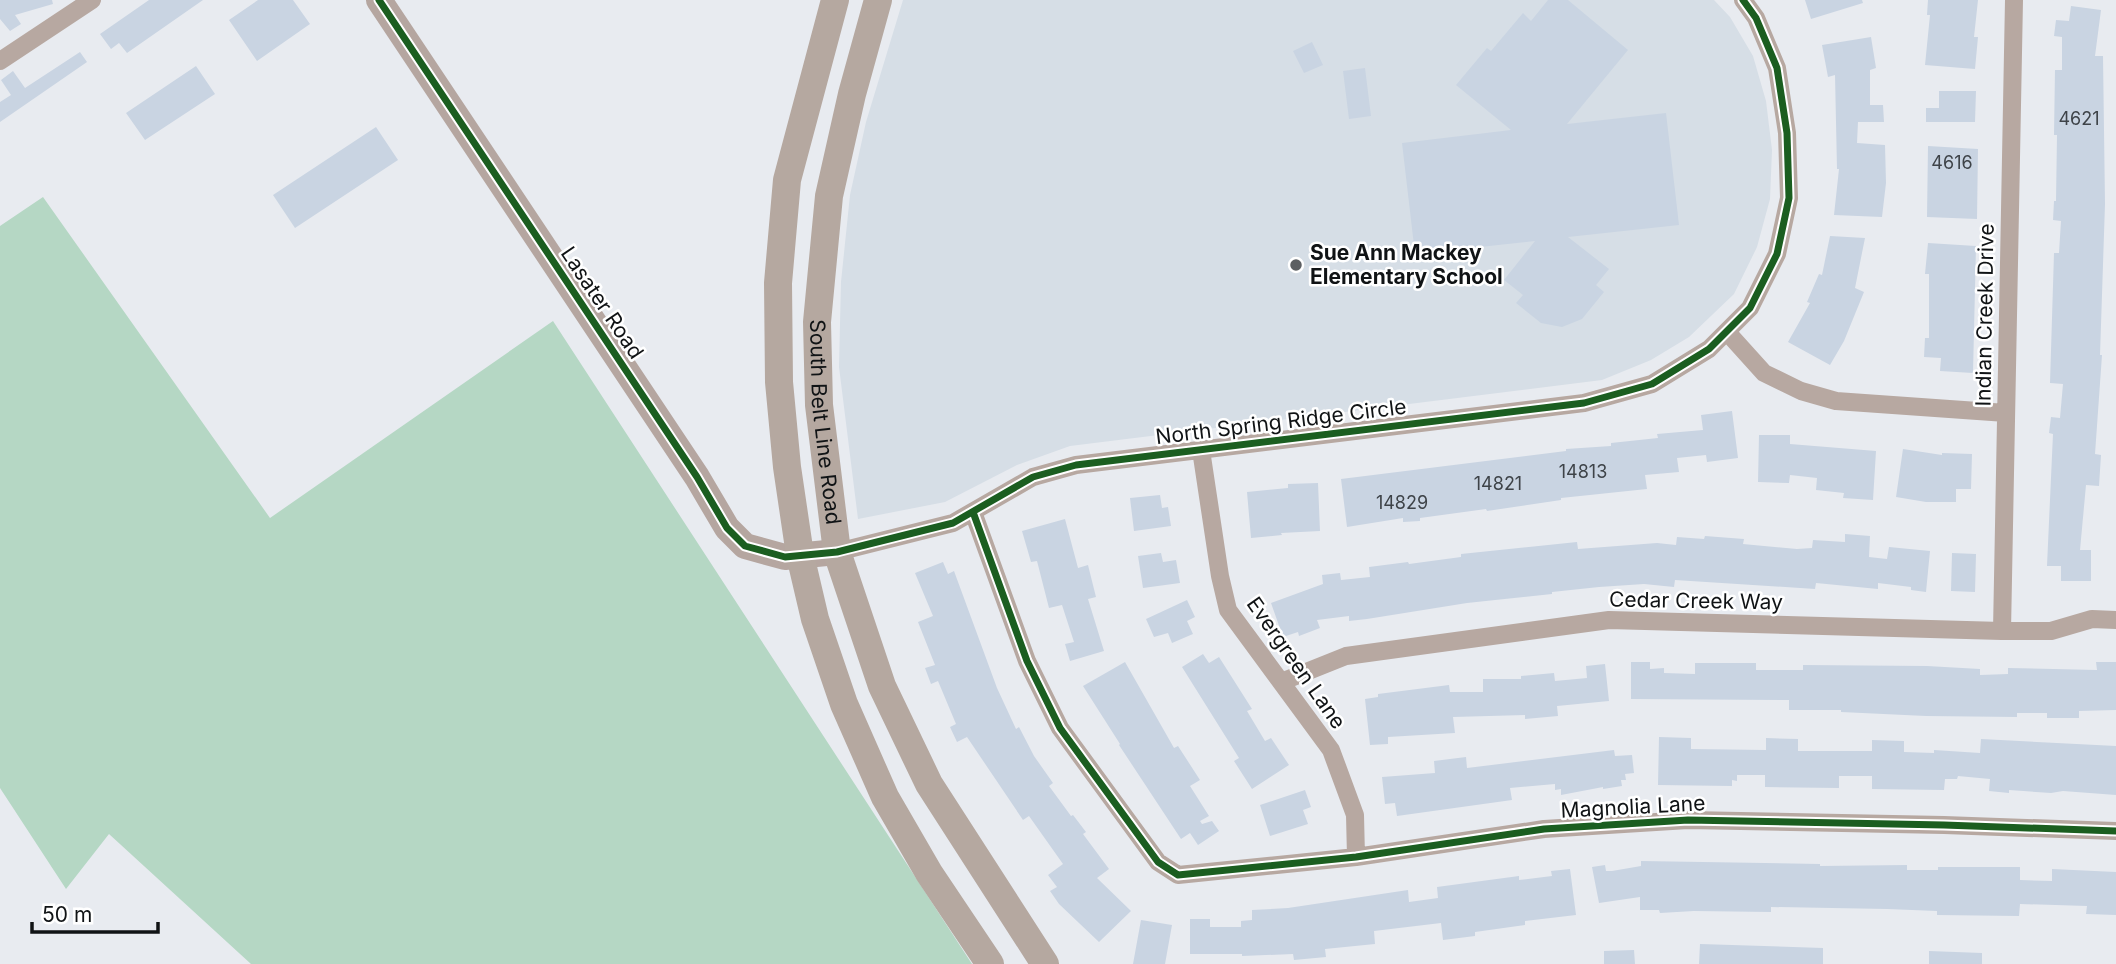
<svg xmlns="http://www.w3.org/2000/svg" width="2116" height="964" viewBox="0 0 2116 964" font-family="Inter,sans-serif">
<rect width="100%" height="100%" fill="#e8ebf0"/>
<path fill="#d6dee6" d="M903,0H1714L1730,17L1753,56L1766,101L1772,150L1770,199L1757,247L1734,294L1689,337L1651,360L1602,380L1070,446L1017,465L945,502L858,519L839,367L841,282L850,195L866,122Z"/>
<path fill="#b5d7c4" d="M43,197L270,518L553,321L972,964H251L109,834L66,889L0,788V226Z"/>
<path fill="#c9d4e2" d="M0,0H52L53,4L15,15L21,24L10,31L0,19Z
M149,0H203L127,53L119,43L111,49L100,34Z
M258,0H293L310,24L257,61L229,20Z
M1548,0H1568L1628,50L1567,124L1666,113L1679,225L1568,237L1609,269L1596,285L1604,292L1582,319L1562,327L1541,323L1516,303L1523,295L1504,280L1535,241L1415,254L1402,143L1511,130L1456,85L1487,48L1491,51L1523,13L1531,21Z
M1805,0H1862L1863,3L1811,19Z
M1928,0H1978L1974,37H1978L1975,69L1925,65L1930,15H1927Z
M2071,6L2101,10L2095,56H2103L2105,204L2100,355H2102L2095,454L2101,455L2099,486L2086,485L2080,550H2091V581H2061V566H2047L2053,434L2049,433L2051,417L2060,418L2063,384L2050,383L2054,253H2059L2061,221L2053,220L2054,201H2056L2057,135H2054L2055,70H2062V37L2054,36L2056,20L2069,21Z
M1871,37L1876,68L1870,70V105H1883L1884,122H1858L1857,143L1885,145L1886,183L1882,217L1834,215L1839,169H1837L1835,75L1828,77L1822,45Z
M1312,42L1323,65L1304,73L1293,51Z
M80,52L87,62L0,122V102L11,95L1,80L13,71L25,88Z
M196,66L215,94L145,140L126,113Z
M1365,68L1371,116L1349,119L1343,71Z
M1939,91H1976L1975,122H1926V108H1939Z
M376,127L398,160L295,228L273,195Z
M1928,146L1978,149L1977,219L1927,217Z
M1830,236L1865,238L1855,288L1864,292L1844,341L1830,365L1788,342L1810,303L1807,302L1819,274L1822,275Z
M1928,243L1976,246L1973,373L1940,371L1941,358L1924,357L1925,338H1929V274H1925Z
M1732,411L1738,458L1707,462L1706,455L1677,458L1679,472L1645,475L1647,489L1561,498V500L1487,511L1486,509L1420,518V521L1403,522V518L1347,527L1341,479L1566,451V449L1611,446V443L1658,438L1657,434L1703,430L1701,415Z
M1759,435H1790V444L1876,451L1873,500L1843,498L1844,493L1816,490L1817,478L1790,475L1789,483L1758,482Z
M1903,449L1942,455V453L1972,454L1971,489H1956V502H1926L1896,497Z
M1318,483L1320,531L1281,533L1282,535L1251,538L1247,492L1288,488V484Z
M1160,495L1162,508L1168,507L1171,526L1134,531L1130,498Z
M1065,519L1078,568L1088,565L1096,597L1088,599L1104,651L1070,661L1065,644L1074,642L1062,605L1049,608L1037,561L1031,562L1022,531Z
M1845,534L1870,536L1869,557L1887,559L1889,547L1930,551L1926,592L1911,590V587L1878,583V589L1816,583L1815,589L1675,580L1674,587L1644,584L1599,587L1552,592V594L1467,603L1367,619L1349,621V616L1317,620L1320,628L1299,636L1298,632L1283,637L1271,603L1323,584L1322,575L1340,573L1341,580L1370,577L1369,567L1408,562L1409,564L1461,557V554L1577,542L1578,549L1657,543L1676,545L1677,537L1704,539L1705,536L1744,539L1743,544L1797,549L1812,548L1813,540L1845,542Z
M1161,553L1163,562L1176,560L1180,583L1143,588L1138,556Z
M1952,553L1976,554L1975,592L1951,591Z
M943,562L948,574L954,571L997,688L1016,729L1019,727L1034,756L1053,783L1049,786L1071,816L1073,815L1086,832L1083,834L1109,869L1097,878L1131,911L1099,942L1059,904L1050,891L1057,887L1048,875L1063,864L1029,816L1023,820L967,737L957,742L950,727L956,724L938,681L931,684L925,668L935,665L918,622L933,616L915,573Z
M1187,600L1195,617L1187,621L1193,634L1172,643L1168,633L1154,637L1146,619Z
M1203,654L1209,663L1219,657L1252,709L1247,711L1265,741L1271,738L1289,765L1252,789L1234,761L1239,758L1182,667Z
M1125,662L1174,748L1178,746L1200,780L1190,786L1209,816L1200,821L1202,824L1212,821L1219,831L1198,845L1190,833L1181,839L1119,745L1120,744L1083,686Z
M1631,662H1650V669L1664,668V673L1695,674V663H1756V670H1803V665L1927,666L1980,669V675L2008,674V668L2097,670L2096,662H2116V710L2079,711V718H2047V713H2017V717L1926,716L1841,712V710H1789V700L1631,699Z
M1605,664L1609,701L1557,706L1558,716L1525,719V715L1453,717L1455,733L1388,737V744L1370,745L1365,699L1378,697V694L1449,685L1450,692H1483V679H1521V676L1554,673L1555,681L1587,678L1586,666Z
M1659,737L1691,738V749L1766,750V738L1798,739V751H1872V740L1904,741V752L1934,753V750L1980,753L1981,739L2116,746V795L2063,791L2051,793L2009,790V793L1989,791L1990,779L1958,776L1957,779H1945L1944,790L1872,789V776H1839V788L1765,787V775H1737V781L1732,780V786L1658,785Z
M1614,750L1615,756L1632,755L1634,773L1625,774L1626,780H1621L1622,786L1603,789V787L1561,795V789L1555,790V784L1510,788L1512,800L1397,816L1395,803L1385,804L1382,777L1435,773L1434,761L1466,757L1467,768Z
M1305,790L1311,807L1303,810L1308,824L1270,836L1260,805Z
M1641,861L1820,864V866L1907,865V870H1938V867H2020V880L2052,881V869L2116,872V915L2086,914L2087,906L2020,904L2019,916L1937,915V911L1887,909L1771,907V912L1694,911L1660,913L1659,910H1640V897L1599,903L1592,867L1605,865L1606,871H1612L1641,866Z
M1570,869L1576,915L1525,921V925L1475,932V936L1443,940L1441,923L1374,931L1375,944L1325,949L1326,957L1294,960L1293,954L1242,956V954H1190V919H1210V927H1241V921L1252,920V910L1288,908L1408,890L1409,902L1438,898L1437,887L1519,876V880L1552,876L1551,871Z
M1141,920L1172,925L1165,964H1133Z
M1700,944L1823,948V964H1699Z
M1634,950L1635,964H1604V951Z
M1929,951L1982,953V964H1929Z"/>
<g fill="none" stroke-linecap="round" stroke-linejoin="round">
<path stroke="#b7a8a1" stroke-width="18" d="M0,61L92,0
M1727,332L1764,373L1801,391L1836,401L2006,413
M1201,450L1220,576L1228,610L1331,750L1355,815L1356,857
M973,512L1027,661L1060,728L1158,862L1178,875L1356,857L1544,829L1688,820L1944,825L2116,831
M837,552L953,523L1033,477L1076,465L1584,403L1652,384L1709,349L1750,308L1777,254L1789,198L1787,133L1777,68L1756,18L1743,0
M2002,631L2014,0
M1281,682L1346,656L1609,620L2002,631H2051L2092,619L2116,620"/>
<path stroke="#b5a6a0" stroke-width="26" d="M379,0L697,477L727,528L745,546L785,557L837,552"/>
<g stroke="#b5a8a0" stroke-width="28">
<path d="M835,0L787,180L778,283L779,382L787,467L800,555L815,619L844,704L885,797L929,873L990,964"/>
<path id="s1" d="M878,0L852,94L829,196L817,322L819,405L837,552L882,686L929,784L1045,964"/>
</g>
<g stroke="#fff" stroke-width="11">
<path id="cycleway" d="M379,0L697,477L727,528L745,546L785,557L837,552L953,523L1033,477L1076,465L1584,403L1652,384L1709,349L1750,308L1777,254L1789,198L1787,133L1777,68L1756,18L1743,0
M973,512L1027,661L1060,728L1158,862L1178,875L1356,857L1544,829L1688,820L1944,825L2116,831"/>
</g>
<use href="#cycleway" stroke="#1b5e20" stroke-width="7"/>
</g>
<circle fill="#5c5f62" stroke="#fff" stroke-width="2.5" cx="1296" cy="265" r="7"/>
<g text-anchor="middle" stroke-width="5" stroke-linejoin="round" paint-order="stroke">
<g font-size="18" fill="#3e4348">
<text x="2079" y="125">4621</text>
<text x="1952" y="169">4616</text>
<text x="1583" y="478">14813</text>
<text x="1498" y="490">14821</text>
<text x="1402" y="509">14829</text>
</g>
<g font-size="21" font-weight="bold" fill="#101315" stroke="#fff" text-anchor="start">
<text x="1310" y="260">Sue Ann Mackey<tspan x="1310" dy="24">Elementary School</tspan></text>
</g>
<g font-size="21" fill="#101315" stroke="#fff">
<text transform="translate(602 303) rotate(56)" y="7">Lasater Road</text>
<text transform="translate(1985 315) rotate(-89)" y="7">Indian Creek Drive</text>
<text dy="7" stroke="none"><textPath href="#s1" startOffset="429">South Belt Line Road</textPath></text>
<text transform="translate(1281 422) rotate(-7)" y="7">North Spring Ridge Circle</text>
<text transform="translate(1696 601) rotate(1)" y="7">Cedar Creek Way</text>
<text transform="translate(1296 663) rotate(55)" y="7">Evergreen Lane</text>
<text transform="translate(1633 807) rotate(-3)" y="7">Magnolia Lane</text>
</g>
</g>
<path d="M32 922v10h126v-10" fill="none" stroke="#101315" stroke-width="3.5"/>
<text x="42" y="922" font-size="21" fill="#101315" stroke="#ffffff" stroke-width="5" paint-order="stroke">50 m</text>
</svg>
